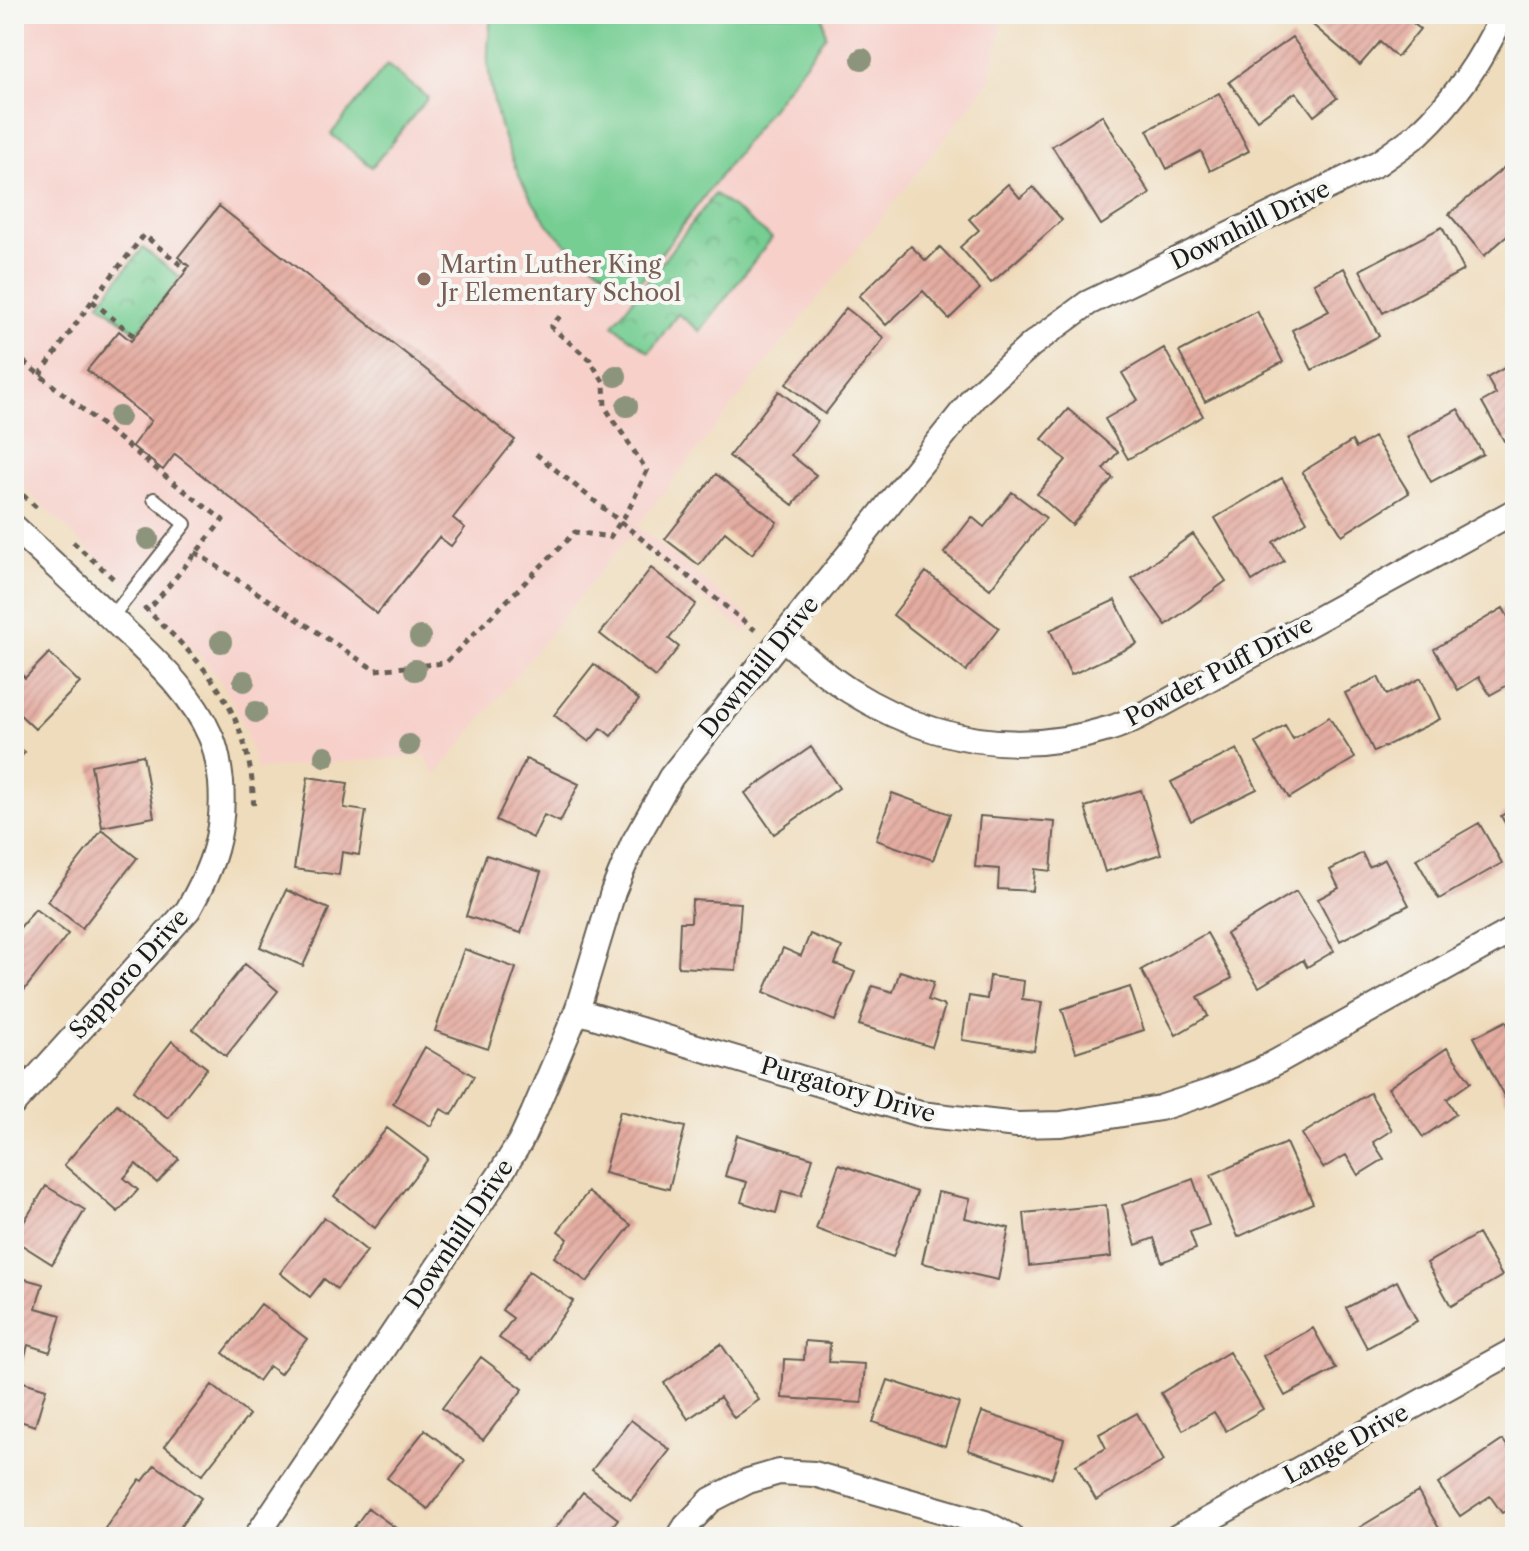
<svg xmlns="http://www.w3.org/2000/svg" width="1529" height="1551" viewBox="0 0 1529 1551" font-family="'Libre Caslon Text',serif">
<defs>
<pattern id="park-crowns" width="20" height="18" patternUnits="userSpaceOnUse" patternTransform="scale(2)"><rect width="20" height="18" fill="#76ce93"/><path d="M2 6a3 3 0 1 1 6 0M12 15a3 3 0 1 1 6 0" fill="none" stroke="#66b07e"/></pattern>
<pattern id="building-hatch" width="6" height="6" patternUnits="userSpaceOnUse" patternTransform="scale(2)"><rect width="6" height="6" fill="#e4aca1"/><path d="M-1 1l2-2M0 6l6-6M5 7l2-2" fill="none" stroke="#c3938a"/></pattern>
</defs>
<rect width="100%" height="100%" fill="#f6f6f2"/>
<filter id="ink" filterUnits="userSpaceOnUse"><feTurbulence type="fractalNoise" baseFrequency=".0125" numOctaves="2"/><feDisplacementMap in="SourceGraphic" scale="16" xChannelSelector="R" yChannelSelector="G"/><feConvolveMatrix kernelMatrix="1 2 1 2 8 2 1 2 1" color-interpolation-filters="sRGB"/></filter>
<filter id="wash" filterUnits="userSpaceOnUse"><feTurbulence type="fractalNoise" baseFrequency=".006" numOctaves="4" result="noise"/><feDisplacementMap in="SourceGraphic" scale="32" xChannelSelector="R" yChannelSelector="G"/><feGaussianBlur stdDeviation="1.8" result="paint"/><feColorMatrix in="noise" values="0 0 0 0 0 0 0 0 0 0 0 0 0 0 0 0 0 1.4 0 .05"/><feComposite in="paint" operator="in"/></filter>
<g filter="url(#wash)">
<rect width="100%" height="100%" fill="#efdcbc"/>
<path fill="#f7d0ca" d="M14,14H1004L990,81L637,526L755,621L746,633L628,537L435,776L426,755L257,769L244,727L235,706L220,680L203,659L14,478Z"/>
<path fill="url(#park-crowns)" stroke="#497558" stroke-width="2" d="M715,194L772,238L700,331L678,314L649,352L613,325Z
M143,248L181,278L137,332L99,303Z"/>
<path fill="#76ce93" stroke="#497558" stroke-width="2" d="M491,14H823L826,36L634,289C613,277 591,264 572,249C524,209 493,124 488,63C487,47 490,30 491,14Z
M387,65L428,98L372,167L331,134Z"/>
<g id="blocks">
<path fill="url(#building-hatch)" d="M1059,14H1096V20L1059,16Z
M1310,14H1402L1420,29L1397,57L1380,42L1360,65L1306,19Z
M1292,37L1337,98L1314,116L1296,92L1257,120L1229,82Z
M1219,93L1249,151L1210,171L1201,151L1167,169L1147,130Z
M1102,115L1150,194L1101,225L1052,146Z
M1515,158V229L1484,256L1449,214Z
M1008,184L1020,198L1033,187L1062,220L991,283L960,247L979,230L969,219Z
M219,206L515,440L453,518L465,528L451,546L439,537L377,614L175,454L163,470L132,446L151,421L87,370L119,331L131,341L187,270L189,266L178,257Z
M1442,227L1464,270L1383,313L1360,270Z
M911,246L926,261L940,247L980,289L949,319L923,291L886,325L859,296Z
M1344,268L1379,336L1312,370L1292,330L1329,311L1314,283Z
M846,308L884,338L825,414L786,384Z
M1257,311L1283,362L1205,402L1179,352Z
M1164,348L1203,416L1128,459L1105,419L1138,400L1122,373Z
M1515,362V435L1504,441L1482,402L1496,394L1487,378Z
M779,391L818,421L791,455L816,475L793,505L729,456Z
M1068,409L1118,452L1103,469L1113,478L1072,525L1037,494L1066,460L1042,439Z
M1458,409L1483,454L1431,482L1407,437Z
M1374,437L1409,493L1342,535L1302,472L1352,441L1356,448Z
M716,474L777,522L752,554L725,532L699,565L665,539Z
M1282,478L1307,521L1273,542L1284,561L1252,581L1215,518Z
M1012,492L1046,518L990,589L944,553L972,517L984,527Z
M1193,534L1226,581L1166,625L1132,578Z
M651,568L696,604L669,639L679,647L655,677L600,634Z
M926,572L999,628L966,671L893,615Z
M1115,600L1137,644L1071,675L1050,630Z
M1503,608L1515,629V681L1490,695L1479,677L1458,690L1434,649Z
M49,653L80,683L35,729L14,709V667L25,678Z
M594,664L639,700L611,736L601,728L589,742L554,715Z
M1378,677L1387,695L1421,678L1440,719L1374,752L1345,693Z
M1329,717L1355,758L1289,798L1256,743L1285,725L1293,739Z
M14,744L25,752L14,766Z
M811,747L839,788L774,834L745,793Z
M1237,749L1257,789L1191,821L1171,782Z
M143,755L154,817L102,827L91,765Z
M526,759L579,784L560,822L544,815L533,838L496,820Z
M308,777L348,783L344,808L366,811L359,855L342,852L339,875L294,869Z
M1141,790L1161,854L1105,872L1085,807Z
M892,793L950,814L933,860L876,840Z
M1515,807V840L1501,816Z
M980,816L1055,822L1051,871L1035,869L1033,891L998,889L999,869L975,867Z
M1479,823L1502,863L1439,899L1416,859Z
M102,830L137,858L82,928L47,901Z
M1362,853L1369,867L1385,859L1409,905L1340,941L1318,899L1339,888L1330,870Z
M486,855L541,872L521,933L466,916Z
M286,890L329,909L303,966L260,947Z
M1296,891L1334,951L1307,967L1303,960L1259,987L1226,934Z
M692,900L741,903L736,970L678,967L680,922H691Z
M35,909L68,934L14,1003V935Z
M1207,933L1232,978L1198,997L1208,1016L1176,1035L1141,970Z
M810,934L842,947L835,964L855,972L835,1021L764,992L783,948L801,956Z
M464,949L516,968L488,1049L435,1031Z
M245,964L278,991L226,1056L193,1029Z
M900,971L934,982L928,1000L945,1006L932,1047L859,1025L872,986L893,992Z
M990,976L1024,981L1022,999L1042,1002L1034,1051L962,1040L969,996L987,999Z
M1130,987L1144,1030L1076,1052L1062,1009Z
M1506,1021L1515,1039V1095L1506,1100L1474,1037Z
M172,1041L207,1068L168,1118L133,1091Z
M425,1047L474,1076L452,1115L441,1109L431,1126L393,1104Z
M1447,1048L1471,1082L1447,1099L1456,1114L1423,1137L1388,1088Z
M1370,1093L1392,1130L1373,1142L1384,1159L1358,1175L1346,1155L1323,1168L1302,1134Z
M117,1104L179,1159L157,1183L136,1164L124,1178L138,1190L118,1212L64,1165Z
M620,1111L685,1127L669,1189L604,1173Z
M387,1128L428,1159L375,1228L334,1196Z
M737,1135L813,1158L801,1196L782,1191L776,1213L741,1202L747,1182L725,1176Z
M1286,1143L1313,1203L1238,1237L1211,1175Z
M839,1164L917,1192L893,1257L816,1229Z
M1193,1179L1209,1225L1190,1232L1196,1249L1162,1262L1154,1238L1136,1245L1122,1205Z
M46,1186L85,1210L52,1264L14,1240V1238Z
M588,1192L631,1225L587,1282L554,1257L568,1239L558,1231Z
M938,1192L970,1199L965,1218L1009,1228L998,1280L922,1263Z
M1106,1205L1111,1257L1029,1266L1024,1213Z
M324,1217L367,1251L337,1289L324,1279L310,1297L280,1273Z
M1478,1234L1502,1276L1451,1306L1427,1263Z
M529,1271L573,1301L532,1360L499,1338L513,1318L502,1310Z
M14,1276L43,1284L36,1308L61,1315L50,1352L28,1345L22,1366L14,1364Z
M1397,1281L1417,1321L1367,1348L1346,1308Z
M261,1304L307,1339L280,1374L269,1366L258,1381L223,1353Z
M1313,1328L1336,1369L1285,1396L1263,1356Z
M805,1341L830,1343L829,1362L865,1364L862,1403L782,1398L784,1359L804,1360Z
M721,1344L759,1400L734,1418L720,1397L688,1419L664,1383Z
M1229,1352L1263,1409L1226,1431L1214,1412L1183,1430L1161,1393Z
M481,1357L523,1389L483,1440L442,1408Z
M14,1379L46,1389L35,1426L20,1421L15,1437Z
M888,1380L959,1403L945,1446L873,1422Z
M212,1385L249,1415L202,1475L165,1446Z
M982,1412L1064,1439L1052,1478L968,1450Z
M1137,1413L1164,1461L1096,1500L1076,1465L1106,1448L1099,1434Z
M631,1420L670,1450L631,1500L592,1470Z
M425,1430L465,1461L428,1509L387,1478Z
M1503,1440L1515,1458V1505L1502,1513L1490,1496L1460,1516L1438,1484Z
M155,1465L201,1498L173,1537H106L101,1534L140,1479L143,1481Z
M583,1492L618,1519L604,1537H549Z
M1418,1492L1444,1537H1362L1357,1529Z
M368,1508L408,1537H347Z"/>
</g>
</g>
<g filter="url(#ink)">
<use href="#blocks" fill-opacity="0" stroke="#665f54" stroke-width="2"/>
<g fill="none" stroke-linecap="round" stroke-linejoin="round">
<g stroke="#665f54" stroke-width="16">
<path id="lane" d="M111,618L185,524L154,499"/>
</g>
<g stroke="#665f54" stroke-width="28">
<path id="street" d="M14,527C53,564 92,599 130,636C160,665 193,696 210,735C217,749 219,767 221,782C225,833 213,866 188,910L14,1103
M783,638C804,656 826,676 850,691C930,741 1017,757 1108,729C1127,724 1145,713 1163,704L1515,511
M577,1011L920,1114L1017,1125L1061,1124L1160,1108L1209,1092L1260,1071L1515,929
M256,1537L499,1176L520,1142L533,1114L577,1011L613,892L633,844L671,777L975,396L1031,345L1088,303L1378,163C1391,154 1405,144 1418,134C1456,98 1481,61 1503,14
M679,1537L686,1526L711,1500L748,1481L779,1472L814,1474L985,1523L1011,1537
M1177,1537L1515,1350"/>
</g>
<path stroke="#665f54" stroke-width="5" stroke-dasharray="6 6" stroke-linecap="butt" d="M92,301L134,336
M14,354L170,480L223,520L148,611
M40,375L92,301L144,235L187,270
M536,454L755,630
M14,487L37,508
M73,542L116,581
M195,552L375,670L445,663L575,532L610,537L628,511L647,471L605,407L604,383L590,360L551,327L561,315
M144,607C196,657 236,694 250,768C253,782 253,797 254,811"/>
<use href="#lane" stroke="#fff" stroke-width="12"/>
<use href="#street" stroke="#fff" stroke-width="24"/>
</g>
<g fill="#8d947b">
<circle cx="862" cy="59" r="11"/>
<circle cx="616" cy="376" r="11"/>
<circle cx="627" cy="406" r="11"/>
<circle cx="119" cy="417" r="11"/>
<circle cx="148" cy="539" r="11"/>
<circle cx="420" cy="637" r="11"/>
<circle cx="221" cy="642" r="11"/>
<circle cx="415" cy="670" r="11"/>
<circle cx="244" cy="681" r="11"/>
<circle cx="256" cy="712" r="11"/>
<circle cx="409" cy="745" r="11"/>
<circle cx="325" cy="756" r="11"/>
</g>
</g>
<circle fill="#8d6e63" stroke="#f6f6f2" stroke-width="3" cx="424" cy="279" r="8"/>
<g text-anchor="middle" stroke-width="8" stroke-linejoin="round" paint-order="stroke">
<g font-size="24" fill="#1c1c1c" stroke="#f6f6f2">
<text transform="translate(1250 225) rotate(-26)" y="8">Downhill Drive</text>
<text transform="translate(759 667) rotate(-51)" y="8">Downhill Drive</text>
<text transform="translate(1219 671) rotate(-28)" y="8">Powder Puff Drive</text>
<text transform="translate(129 974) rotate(-48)" y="8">Sapporo Drive</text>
<text transform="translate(848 1090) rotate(16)" y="8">Purgatory Drive</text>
<text transform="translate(459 1234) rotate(-56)" y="8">Downhill Drive</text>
<text transform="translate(1346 1444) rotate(-29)" y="8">Lange Drive</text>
</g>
<g font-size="24" fill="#785e54" stroke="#f6f6f2" text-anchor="start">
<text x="440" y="273">Martin Luther King<tspan x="440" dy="28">Jr Elementary School</tspan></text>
</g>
</g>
<rect width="1529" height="1551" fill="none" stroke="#f6f6f2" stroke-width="48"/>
</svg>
